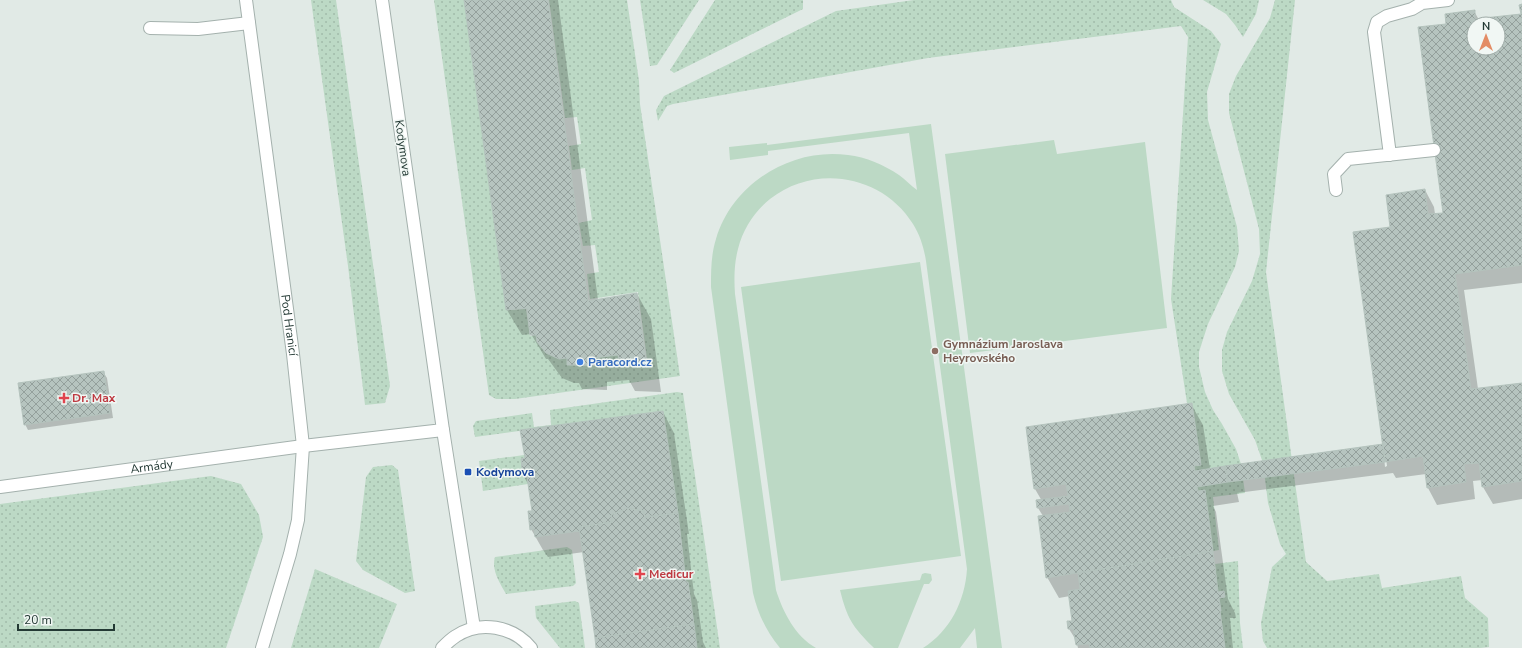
<svg xmlns="http://www.w3.org/2000/svg" width="1522" height="648" viewBox="0 0 1522 648" font-family="'Nunito Sans',sans-serif">
<defs>
<pattern id="grass-dots" width="8" height="8" patternUnits="userSpaceOnUse"><rect width="8" height="8" fill="#bcd9c5"/><path d="M2 2h.1M6 6h.1" fill="none" stroke="#a1bbaa" stroke-width="1.8" stroke-linecap="round"/></pattern>
<pattern id="building-cross-hatch" width="8" height="8" patternUnits="userSpaceOnUse"><rect width="8" height="8" fill="#b6c4bf"/><path d="M0 0l8 8M0 8l8-8" fill="none" stroke="#94a09c"/></pattern>
</defs>
<rect width="100%" height="100%" fill="#e1eae6"/>
<path fill="url(#grass-dots)" d="M311,0H336L390,386L385,403L365,405L348,266Z
M434,0H464L508,310L526,309L530,336L536,335L555,356L567,358L568,365L596,366L595,355H618L620,367H648L638,292L590,299L587,274L599,272L595,245L583,246L579,223L592,220L585,168L572,170L569,146L581,144L577,117L565,118L549,0H627L639,81L640,104L680,376L515,399H496L489,395Z
M640,0H699L657,65L650,66Z
M715,0H803V9L674,73L670,70Z
M914,0H1171L1174,7L1211,31L1221,44L1207,92L1208,120L1237,227L1239,251L1235,267L1208,324L1199,352V367L1205,392L1213,410L1222,424L1236,449L1241,464L1245,493L1213,497L1219,550L1213,551L1205,491H1198L1197,487L1225,466L1195,471L1194,466L1201,465L1192,403H1187L1171,299L1188,37L1181,26L928,58L673,104L667,106L658,121L656,110L664,96L836,11Z
M1203,0H1259L1256,14L1243,37L1235,25L1226,14Z
M1275,0H1295L1266,272L1306,562L1327,581L1379,574L1382,588L1461,576L1465,598L1488,618L1489,647L1480,648H1267L1263,641L1261,623L1272,567L1286,554L1280,544L1268,503L1263,463L1255,440L1229,394L1222,371V350L1227,332L1252,281L1260,254L1259,229L1229,113V94L1236,76L1270,18Z
M677,392L683,393L720,648H697L688,582H686L681,548L682,547L663,411L475,437L473,426L476,421L532,413L534,427L551,425L550,410Z
M524,455L525,458L521,459L523,477H527L528,484L483,491L479,461Z
M392,465L398,470L415,591L405,593L363,570L356,561L366,477L373,467Z
M211,476L241,484L259,515L263,537L226,648H0V504Z
M567,547L572,550L576,583L573,586L506,594C500,583 491,570 495,557Z
M1238,561L1240,623L1243,648H1225L1220,611H1221L1219,598L1225,597L1224,591L1218,592L1215,564Z
M315,569L397,604L379,648H291Z
M575,601L579,603L585,648H560L536,618L535,606Z"/>
<path fill="#bcd9c5" d="M931,124L1002,648H977L975,628L960,648H923C950,631 965,601 967,569L926,261C924,248 920,235 913,224C883,175 815,163 770,199C754,212 743,229 738,249C734,264 734,279 735,294L776,590C783,612 795,636 816,648H780C766,631 758,614 753,593L711,287C711,270 711,255 716,239C732,184 791,147 848,155C866,157 884,165 899,175C905,179 911,186 917,190L909,133L768,151V155L730,160L729,147L767,143V145Z
M1054,140L1057,154L1145,142L1167,328L970,353L945,154Z
M920,262L961,556L781,581L741,287Z
M925,573L931,574L932,580L929,584H924L898,648H874L872,646C852,626 847,618 840,590L920,580L922,574Z"/>
<path fill="#0003" fill-rule="evenodd" d="M465,0H558L598,300L637,294L651,319L661,392L635,391L629,380L607,382V390L582,389L579,383H574L562,378L548,359H546L531,334L522,335L507,310Z
M1474,11L1479,20L1522,15V283L1464,290L1478,389L1522,384V499L1493,504L1483,487L1482,480L1473,481L1475,499L1437,505L1428,488L1426,474L1396,478L1393,473L1237,493L1239,502L1213,506L1216,512L1228,599L1235,613L1236,618H1230L1233,648H1078L1076,640L1069,629L1073,622L1070,596L1059,598L1047,577L1043,516L1038,508L1037,501H1042L1035,489L1027,428L1191,404L1203,425L1210,469L1384,449L1391,228L1425,190L1434,207L1435,214H1444L1447,25ZM1474,24H1498V48H1474ZM1384,457H1386L1387,466L1385,467Z
M103,372L107,378L113,418L28,430L25,424Z
M663,412L674,433L689,534H687L694,594L697,600L703,642L706,648H597L584,552L548,557L543,550L531,529L533,511L530,487L524,477L522,460Z"/>
<path fill="url(#building-cross-hatch)" stroke="#b4c3bd" fill-rule="evenodd" d="M464,0H548L588,301L637,293L647,367L620,366L618,355L593,358V365H567V358L559,359L546,353L537,342L536,335H530L527,308L506,310Z
M1522,4V265L1455,274L1471,389L1522,383V481L1482,487L1479,463L1464,464L1466,482L1427,488L1423,456L1385,462L1353,232L1390,227L1386,195L1425,189L1428,214L1443,213L1418,27L1446,24L1445,14L1475,10V19L1521,14L1519,5ZM1474,24H1498V48H1474Z
M104,371L110,413L24,425L18,383Z
M1192,403L1201,465L1194,466L1195,471L1225,466L1228,482L1197,487L1198,491L1205,490L1213,551L1046,578L1038,516L1070,512L1069,504L1037,508L1036,500L1068,496L1066,484L1034,489L1026,427Z
M663,411L678,513L645,517L644,511L627,508L611,515L612,522L579,527L580,531L535,537L534,529L530,530L528,511H532L527,477H523L521,459L525,458L520,430Z
M1383,444L1385,462L1228,482L1225,466Z
M627,508L644,511L645,517L678,513L686,582H688L694,624L595,638L579,527L612,522L611,515Z
M1213,551L1218,592L1224,591L1225,597L1219,598L1221,611H1220L1225,648H1090L1089,644L1076,645L1073,629H1068L1067,621H1072L1068,591L1080,589L1078,573Z
M694,624L697,648H596L595,638Z"/>
<g fill="none" stroke-linecap="round" stroke-linejoin="round">
<g stroke="#a4b1ad" stroke-width="14">
<path id="service" d="M150,28L198,29L249,23
M1390,155L1374,32L1377,22L1387,16L1412,9L1422,3L1448,0
M1336,190L1334,174L1348,159L1434,150
M443,430L474,628
M442,648C446,644 451,639 456,636C480,620 513,626 531,648"/>
</g>
<g stroke="#a4b1ad" stroke-width="14">
<path id="minor" d="M303,446L443,430L382,0"/>
</g>
<g stroke="#a4b1ad" stroke-width="14">
<g id="tertiary">
<path id="s1" d="M246,0L293,354L303,446L298,520L290,554L262,648"/>
<path id="s2" d="M0,487L303,446"/>
</g>
</g>
<use href="#service" stroke="#fff" stroke-width="12"/>
<use href="#minor" stroke="#fff" stroke-width="12"/>
<use href="#tertiary" stroke="#fff" stroke-width="12"/>
</g>
<circle fill="#8d6e63" stroke="#f1f7f4" stroke-width="1.5" cx="935" cy="351" r="4"/>
<circle fill="#3f7fe0" stroke="#f1f7f4" stroke-width="1.5" cx="580" cy="362" r="4"/>
<g fill="#e0444e" stroke="#f1f7f4" stroke-width="1.5">
<path d="M62 392h4v4h4v4h-4v4h-4v-4h-4v-4h4z"/>
<path d="M638 568h4v4h4v4h-4v4h-4v-4h-4v-4h4z"/>
</g>
<rect fill="#1a4fb4" stroke="#f1f7f4" stroke-width="1.5" x="464" y="468" width="8" height="8" rx="2"/>
<g text-anchor="middle" stroke-width="3" stroke-linejoin="round" paint-order="stroke">
<g font-size="12" fill="#233934" stroke="#f1f7f4">
<text transform="translate(403 148) rotate(82)" y="4">Kodymova</text>
<text dy="4" stroke="none"><textPath href="#s1" startOffset="328">Pod Hranicí</textPath></text>
<text dy="4" stroke="none"><textPath href="#s2" startOffset="153">Armády</textPath></text>
</g>
<g font-size="12" font-weight="bold" fill="#785e54" stroke="#f1f7f4" text-anchor="start">
<text x="943" y="348">Gymnázium Jaroslava<tspan x="943" dy="14">Heyrovského</tspan></text>
</g>
<g font-size="12" font-weight="bold" fill="#366cbe" stroke="#f1f7f4" text-anchor="start">
<text x="588" y="366">Paracord.cz</text>
</g>
<g font-size="12" font-weight="bold" fill="#be3a42" stroke="#f1f7f4" text-anchor="start">
<text x="72" y="402">Dr. Max</text>
<text x="649" y="578">Medicur</text>
</g>
<g font-size="12" font-weight="bold" fill="#164399" stroke="#f1f7f4" text-anchor="start">
<text x="476" y="476">Kodymova</text>
</g>
</g>
<g transform="translate(1486 36)"><circle r="19" fill="#f1f7f4" stroke="#9faba7"/>
<path d="M0-3L7 15L0 10L-7 15Z" fill="#e38c65"/>
<text y="-6" font-size="11" font-weight="bold" text-anchor="middle" fill="#233934">N</text>
</g>
<path d="M18 624v6h96v-6" fill="none" stroke="#233934" stroke-width="2"/>
<text x="24" y="624" font-size="12" fill="#233934" stroke="#f1f7f4" stroke-width="3" paint-order="stroke">20 m</text>
</svg>
